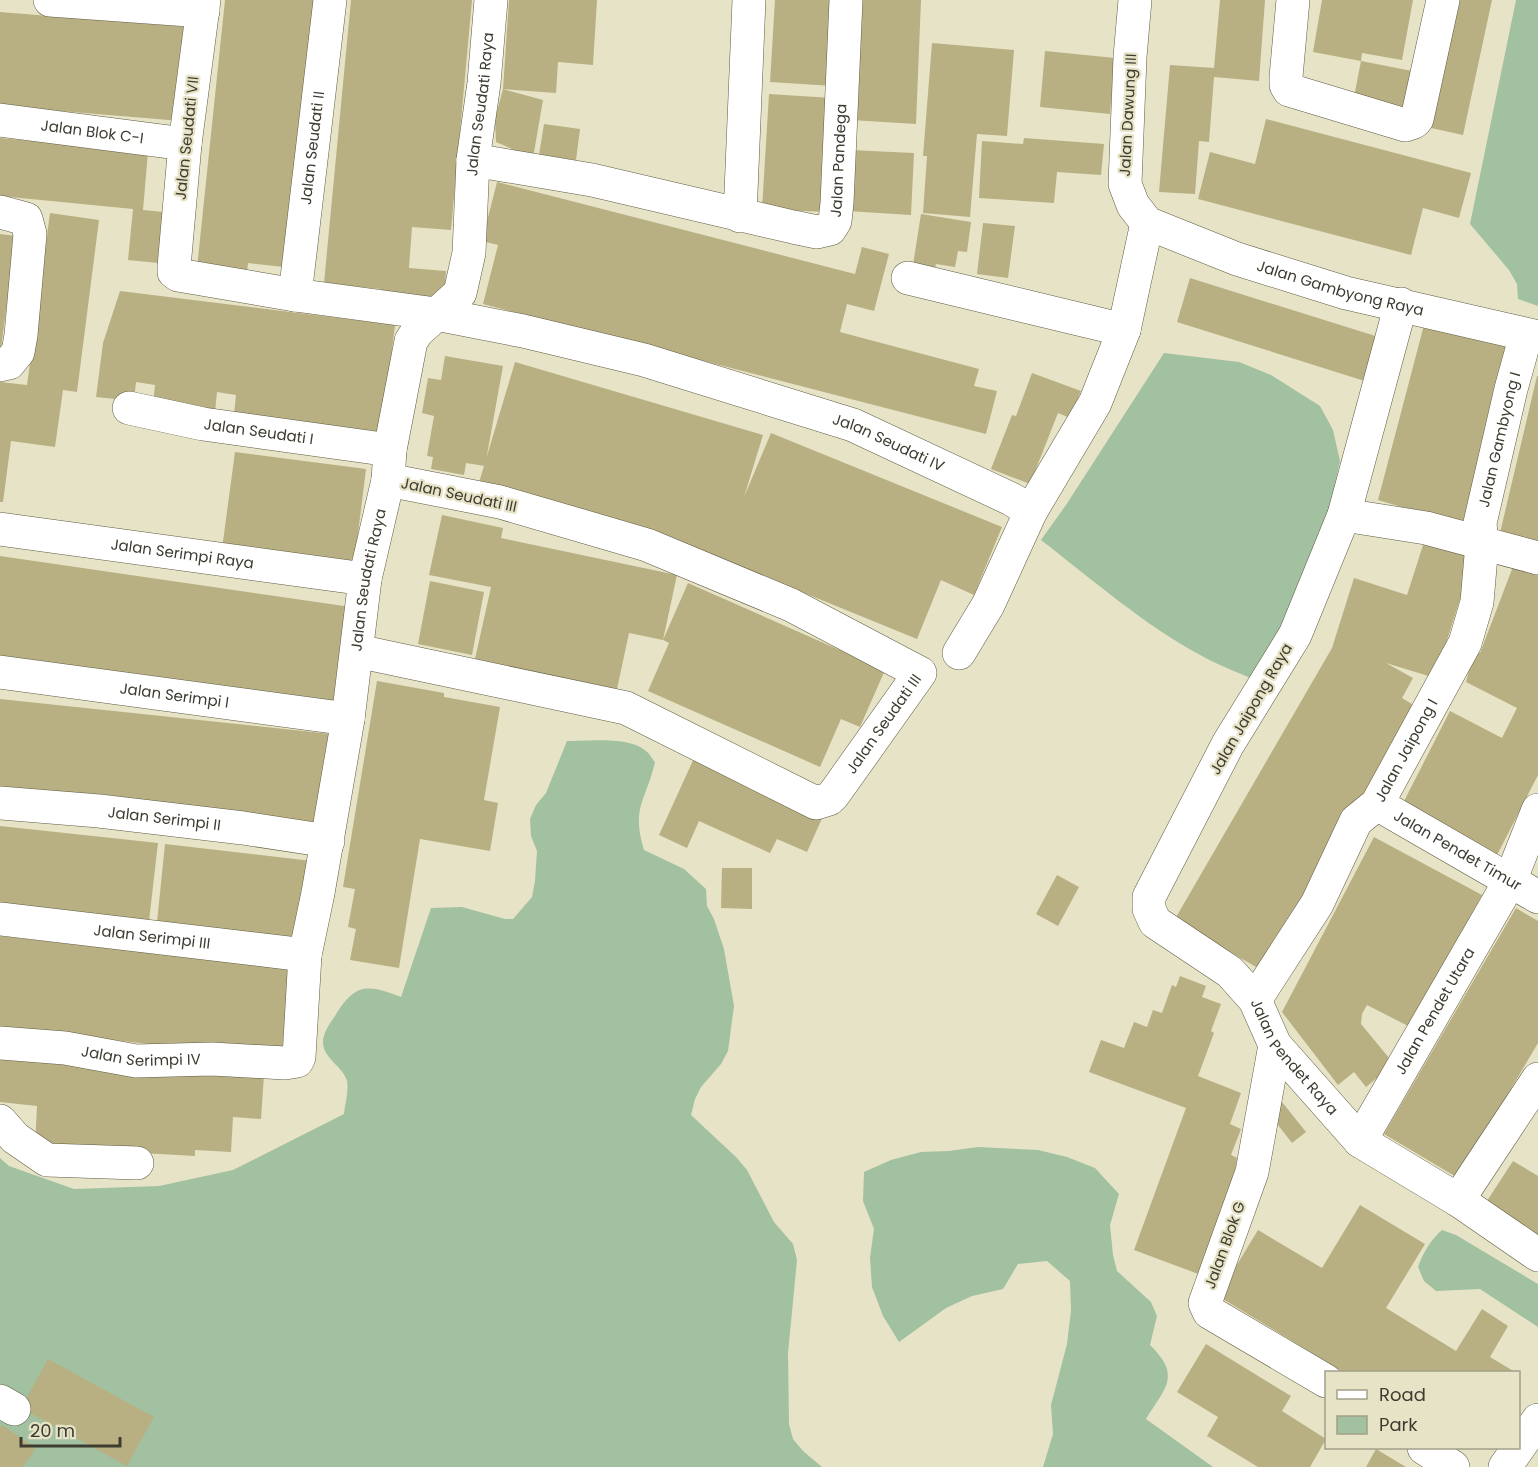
<svg xmlns="http://www.w3.org/2000/svg" width="1538" height="1467" viewBox="0 0 1538 1467" font-family="Poppins,sans-serif">
<rect width="100%" height="100%" fill="#e7e3c6"/>
<path fill="#a1c1a1" d="M1516,0H1538V306L1518,299L1517,284L1509,270L1470,224Z
M1164,353L1239,362L1271,375L1320,406L1333,430L1340,461L1322,544L1265,684C1244,675 1222,667 1202,656C1144,625 1093,580 1041,540L1066,505Z
M567,741C588,741 630,736 646,751C650,754 652,759 655,762C646,801 631,807 644,850L684,869L706,889L707,906L714,919L724,949L734,1006L728,1051L721,1064L701,1087L695,1099L691,1115L736,1157L747,1170L774,1222L793,1244L797,1260L788,1353L789,1424L793,1439L803,1451L822,1467H0V1158L9,1166L74,1189L159,1186L233,1170L344,1114C345,1105 349,1090 347,1081C343,1066 323,1059 323,1042C323,1033 330,1023 335,1016C355,983 367,984 401,997L431,908L462,907L505,919H513L532,897L535,881L537,851L531,836L530,819L536,805L546,793Z
M978,1147L1038,1150L1067,1157L1095,1168L1119,1194L1110,1225L1113,1255L1117,1271L1151,1302L1157,1316L1150,1345C1182,1376 1165,1388 1146,1419L1213,1467H1043L1053,1434L1051,1405L1067,1344L1071,1311L1070,1281L1047,1261L1018,1264L1003,1289L972,1296L946,1308L899,1342L883,1316L872,1287L870,1258L874,1229L863,1201L864,1172L891,1160L921,1152L949,1151Z
M1442,1230L1456,1235L1538,1284V1327L1480,1289L1436,1291L1424,1281L1418,1267C1424,1251 1430,1241 1442,1230Z"/>
<path fill="#b8b082" d="M225,0H320L293,268L248,263L247,273L197,268Z
M351,0H472L451,230L412,227L409,268L446,271L444,300L381,294V289L324,283Z
M509,0H597L593,65L558,62L556,93L503,89L543,100L533,158L496,142L495,119L503,89Z
M775,0H838L833,86L770,82Z
M857,0H921L916,124L851,120Z
M1220,0H1265L1259,81L1214,77L1209,142L1199,141L1195,194L1159,192L1170,65L1214,68Z
M1322,0H1413L1402,60L1362,53L1361,61L1313,52Z
M1458,0H1492L1463,135L1431,128Z
M0,12L188,27L181,121L0,106Z
M932,43L1014,50L1007,136L977,134L970,217L923,213L927,156H923Z
M1045,51L1115,58L1110,114L1040,107Z
M1361,61L1412,71L1405,107L1354,97Z
M769,94L832,98L825,212L762,209Z
M1266,119L1471,173L1459,218L1423,208L1411,255L1198,199L1210,152L1255,164Z
M544,124L580,129L576,160L539,155Z
M0,138L148,152L143,210L174,213L169,264L128,260L133,209L0,196Z
M1024,138L1104,144L1101,175L1057,172L1054,203L979,198L982,141L1023,144Z
M850,150L914,153L911,215L847,211Z
M497,182L855,274L862,247L889,254L874,311L847,304L840,332L979,369L974,386L997,391L986,434L483,304L498,245L482,241Z
M50,213L99,220L77,392L63,390L55,447L11,441L3,502H0V382L27,385Z
M921,214L971,222L967,252L958,251L955,267L936,264L935,268L913,265Z
M983,223L1015,226L1008,278L977,274Z
M0,234L16,236L1,348H0Z
M1190,278L1385,339L1371,383L1177,322Z
M120,291L395,325L382,432L234,414L236,395L217,392L215,412L153,404L155,385L136,382L134,401L96,397L103,343Z
M1424,325L1515,349L1468,527L1378,500Z
M445,356L503,366L485,466L466,463L464,475L431,469L433,457L427,456L434,416L422,413L428,378L441,380Z
M515,362L763,435L744,497L771,433L1002,527L974,595L941,580L917,639L714,556L478,486Z
M1032,373L1081,391L1070,418L1058,413L1030,484L991,469L1012,415L1016,416Z
M1537,376H1538V542L1500,533Z
M235,452L366,469L354,566L222,549Z
M442,515L503,528L501,538L677,575L663,640L629,633L617,689L475,659L491,587L429,575Z
M1424,542L1473,558L1435,678L1386,663L1413,678L1402,698L1415,706L1261,970L1175,919L1332,648L1354,578L1407,595Z
M0,556L351,607L337,707L0,658Z
M1514,564L1538,573V775L1495,859L1400,809L1450,711L1502,738L1517,708L1466,682L1474,651L1480,653Z
M430,581L484,592L472,655L418,644Z
M688,583L885,670L860,727L841,719L820,767L648,691L669,643L663,640Z
M377,681L444,693V697L500,707L484,800L498,803L490,851L420,839L399,968L350,960L356,929L348,927L355,889L343,887Z
M0,699L331,734L322,824L0,790Z
M695,756L824,814L807,852L777,839L770,853L699,821L687,848L659,835Z
M0,826L158,843L149,921L0,905Z
M1374,837L1482,895L1410,1027L1367,1005L1362,1014L1361,1024L1394,1064L1366,1087L1354,1072L1338,1085L1282,1012Z
M165,844L312,861L303,938L157,922Z
M722,868H752V909L721,908Z
M1057,875L1079,887L1058,926L1036,914Z
M1516,908L1538,921V1043L1458,1178L1384,1134Z
M0,936L291,969L281,1059L52,1033L0,1036Z
M1180,976L1206,986L1202,997L1221,1004L1211,1031L1214,1033L1198,1076L1241,1093L1230,1124L1241,1129L1231,1155L1237,1158L1233,1187L1201,1275L1134,1250L1186,1108L1089,1072L1101,1040L1124,1048L1134,1022L1147,1027L1153,1010L1162,1013L1172,985L1176,987Z
M0,1058L264,1075L261,1119L233,1117L231,1152L195,1150V1156L35,1147L37,1106L0,1102Z
M1278,1097L1306,1132L1292,1143L1264,1107Z
M1513,1161L1538,1176V1241L1483,1207Z
M1360,1205L1425,1244L1386,1308L1456,1351L1482,1309L1508,1326L1490,1357L1515,1372H1343L1218,1296L1258,1230L1322,1268Z
M1206,1344L1291,1396L1282,1411L1326,1439L1310,1467H1258L1207,1436L1218,1417L1177,1392Z
M48,1359L154,1417L127,1466L21,1408Z
M2,1425L36,1448L23,1467H0V1428Z
M1376,1449L1406,1467H1366Z"/>
<g fill="none" stroke-linecap="round" stroke-linejoin="round">
<g stroke="#5f5b42" stroke-width="34">
<g id="street">
<path d="M50,0L203,11"/>
<path id="s1" d="M204,0L185,144L174,267V272L178,275L295,295L436,314L523,331L644,360L853,425L1011,499L1031,511L1095,403L1124,330L1147,223"/>
<path id="s2" d="M1135,0L1130,57L1125,184L1133,205L1147,223L1237,259L1346,293L1538,337"/>
<path d="M1293,0L1286,77V85L1289,90L1405,125L1414,122L1417,119L1443,0"/>
<path id="s3" d="M0,120L185,144"/>
<path id="s4" d="M473,160L592,180L793,227L817,232L830,229L835,221L837,203L846,0"/>
<path d="M0,212L26,219L30,234L21,335L18,352L9,363L0,365"/>
<path d="M740,216L749,0"/>
<path d="M908,278L1124,330"/>
<path id="s5" d="M295,295L330,0"/>
<path id="s6" d="M1401,304L1344,515L1295,635L1228,744L1149,897V909L1155,922L1230,972L1255,1000L1275,1045L1360,1141L1458,1200L1538,1255"/>
<path id="s7" d="M129,408L203,424L390,450"/>
<path d="M1344,515L1426,528L1538,558"/>
<path id="s8" d="M0,529L365,579"/>
<path id="s9" d="M357,651L626,708L816,803L829,799L834,794L920,673L791,605L647,545L500,502L388,480"/>
<path d="M959,653L988,605L1031,511"/>
<path id="s10" d="M0,672L348,719"/>
<path id="s11" d="M0,803L99,811L243,828L328,841"/>
<path id="s12" d="M1377,804L1538,897"/>
<path id="s13" d="M0,919L305,955"/>
<path id="s14" d="M1255,1000L1317,904L1356,821L1377,804L1465,643L1477,602L1482,544L1480,523L1511,389L1526,335"/>
<path id="s15" d="M0,1043L65,1048L136,1061L212,1059L285,1063L297,1061L299,1057L305,955L318,893L348,719L365,579L388,480L390,450L411,341L417,332L460,293L469,253L473,160L484,83L491,0"/>
<path d="M1275,1045L1252,1172L1205,1303L1209,1312L1326,1381"/>
<path d="M0,1121L15,1138L47,1160L137,1163"/>
<path id="s16" d="M1360,1141L1510,881L1538,810"/>
<path d="M1458,1200L1538,1079"/>
<path d="M0,1401L14,1409"/>
<path d="M1424,1448L1453,1467"/>
<path d="M1505,1467L1538,1420"/>
</g>
</g>
<use href="#street" stroke="#fff" stroke-width="33"/>
</g>
<g text-anchor="middle" stroke-width="4.5" stroke-linejoin="round" paint-order="stroke">
<g font-size="15" fill="#3e3c31" stroke="#e7e3c6">
<text dy="5" stroke="none"><textPath href="#s15" startOffset="1288">Jalan Seudati Raya</textPath></text>
<text transform="translate(1128 115) rotate(-87)" y="5">Jalan Dawung III</text>
<text dy="5" stroke="none"><textPath href="#s3" startOffset="93">Jalan Blok C-I</textPath></text>
<text transform="translate(187 138) rotate(-84)" y="5">Jalan Seudati VII</text>
<text dy="5" stroke="none"><textPath href="#s5" startOffset="148">Jalan Seudati II</textPath></text>
<text dy="5" stroke="none"><textPath href="#s4" startOffset="435">Jalan Pandega</textPath></text>
<text dy="5" stroke="none"><textPath href="#s2" startOffset="434">Jalan Gambyong Raya</textPath></text>
<text dy="5" stroke="none"><textPath href="#s7" startOffset="132">Jalan Seudati I</textPath></text>
<text dy="5" stroke="none"><textPath href="#s14" startOffset="624">Jalan Gambyong I</textPath></text>
<text dy="5" stroke="none"><textPath href="#s1" startOffset="1011">Jalan Seudati IV</textPath></text>
<text transform="translate(459 495) rotate(12)" y="5">Jalan Seudati III</text>
<text dy="5" stroke="none"><textPath href="#s8" startOffset="184">Jalan Serimpi Raya</textPath></text>
<text dy="5" stroke="none"><textPath href="#s15" startOffset="786">Jalan Seudati Raya</textPath></text>
<text dy="5" stroke="none"><textPath href="#s10" startOffset="176">Jalan Serimpi I</textPath></text>
<text transform="translate(1251 709) rotate(-60)" y="5">Jalan Jaipong Raya</text>
<text dy="5" stroke="none"><textPath href="#s9" startOffset="594">Jalan Seudati III</textPath></text>
<text dy="5" stroke="none"><textPath href="#s14" startOffset="294">Jalan Jaipong I</textPath></text>
<text dy="5" stroke="none"><textPath href="#s11" startOffset="165">Jalan Serimpi II</textPath></text>
<text dy="5" stroke="none"><textPath href="#s12" startOffset="93">Jalan Pendet Timur</textPath></text>
<text dy="5" stroke="none"><textPath href="#s13" startOffset="153">Jalan Serimpi III</textPath></text>
<text dy="5" stroke="none"><textPath href="#s16" startOffset="150">Jalan Pendet Utara</textPath></text>
<text dy="5" stroke="none"><textPath href="#s15" startOffset="142">Jalan Serimpi IV</textPath></text>
<text dy="5" stroke="none"><textPath href="#s6" startOffset="872">Jalan Pendet Raya</textPath></text>
<text transform="translate(1225 1245) rotate(-70)" y="5">Jalan Blok G</text>
</g>
</g>
<rect x="1325" y="1371" width="195" height="78" fill="#e7e3c6" stroke="#a3a08a" stroke-width="1.5"/>
<rect x="1337" y="1390" width="30" height="9" fill="#ffffff" stroke="#a3a08a" stroke-width="1.5"/>
<text x="1379" y="1401" font-size="18" fill="#3e3c31">Road</text>
<rect x="1337" y="1416" width="30" height="18" fill="#a1c1a1" stroke="#a3a08a" stroke-width="1.5"/>
<text x="1379" y="1431" font-size="18" fill="#3e3c31">Park</text>
<path d="M21 1437v9h99v-9" fill="none" stroke="#3e3c31" stroke-width="3"/>
<text x="30" y="1437" font-size="18" fill="#3e3c31" stroke="#e7e3c6" stroke-width="4.5" paint-order="stroke">20 m</text>
</svg>
